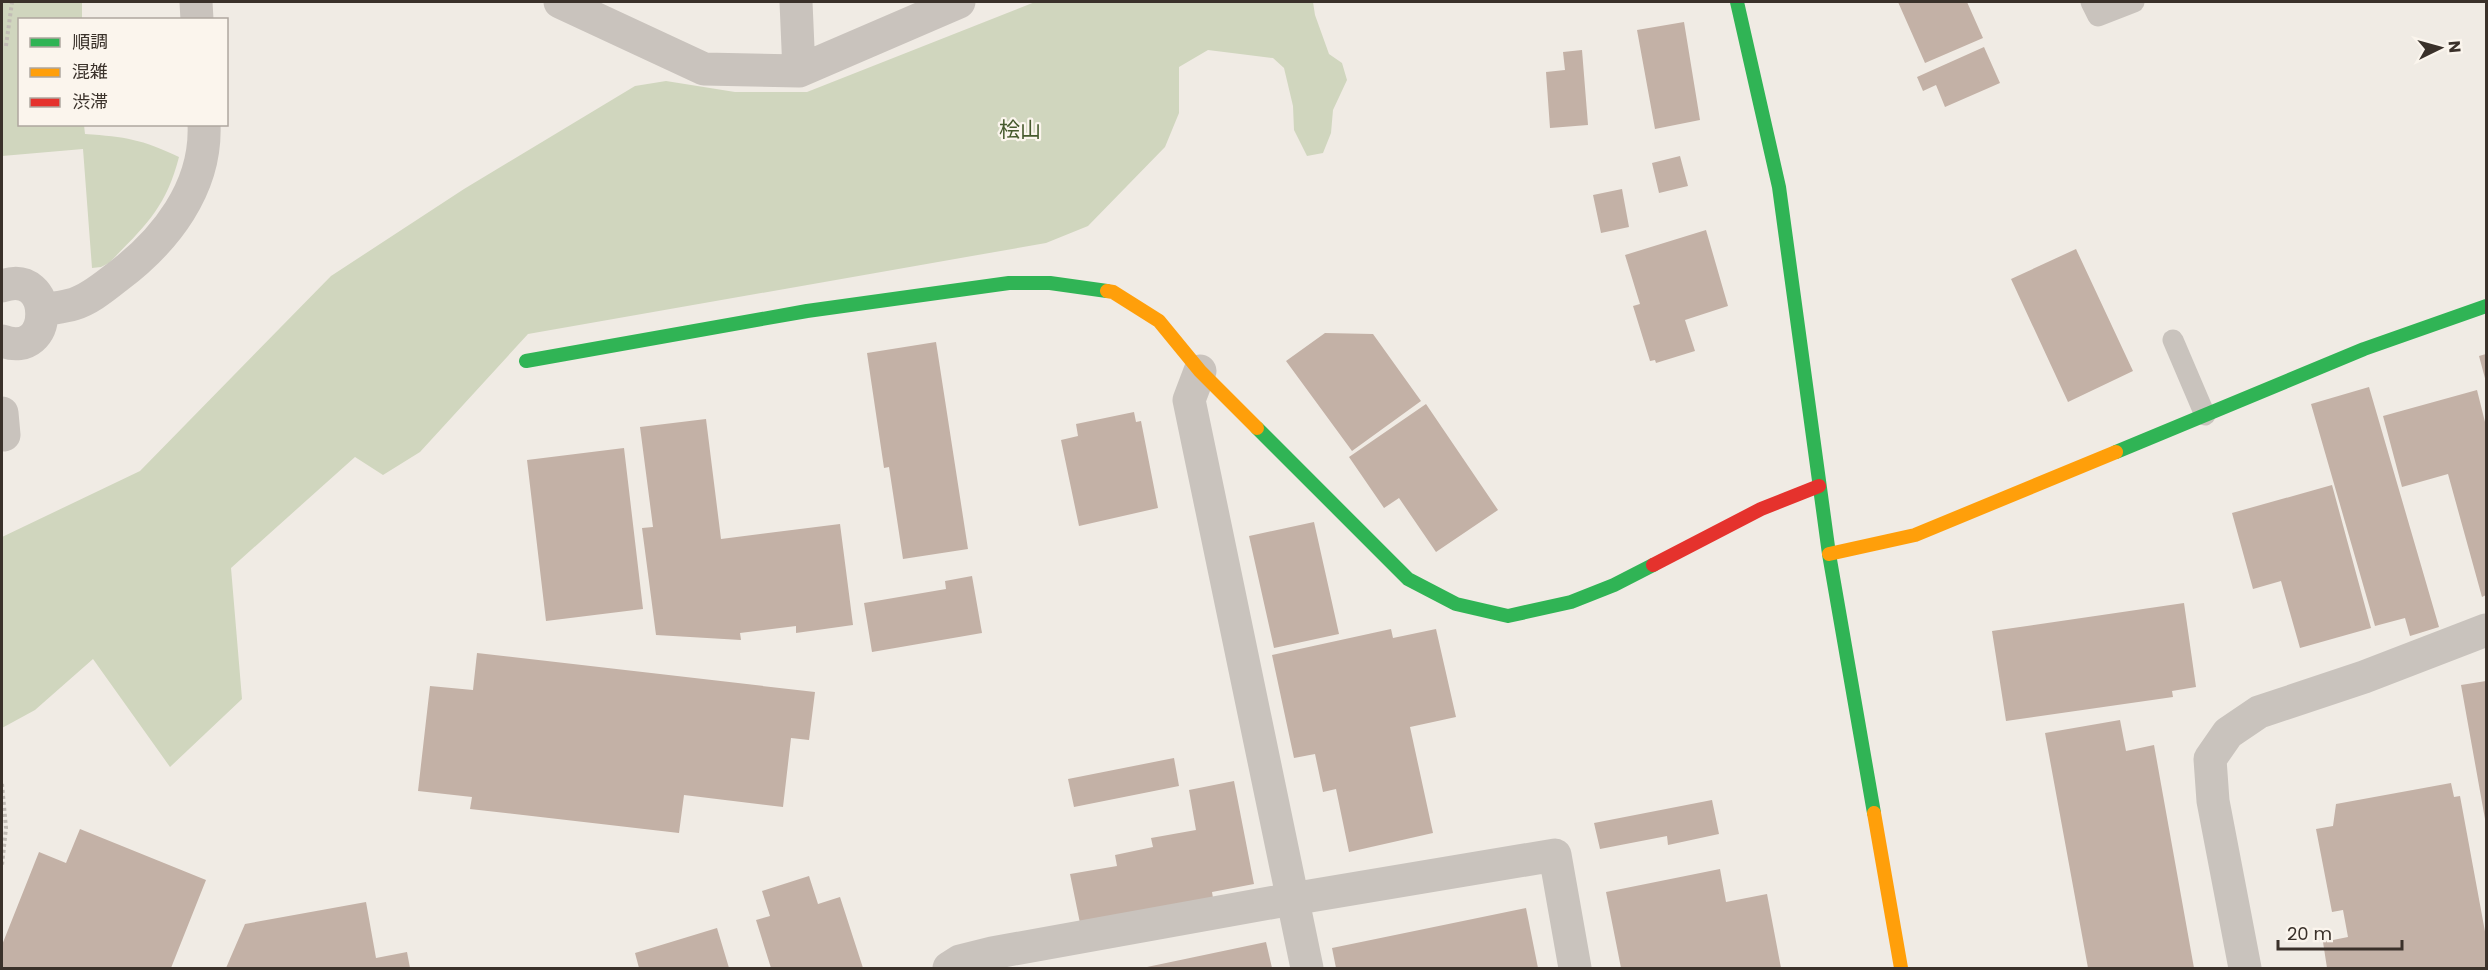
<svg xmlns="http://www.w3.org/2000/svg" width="2488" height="970" viewBox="0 0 2488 970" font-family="Poppins,'Noto Sans JP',sans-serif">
<rect width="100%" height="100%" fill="#f0ebe4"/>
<path fill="#d0d6be" d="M2,2H82V19L20,20V124L84,125L85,134C126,137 141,139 179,157C166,208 145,226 109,263L101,267L92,268L83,149L2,156Z
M1035,2H1313L1315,15L1329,54L1342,63L1347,80L1333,110L1331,133L1323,153L1307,156L1294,130L1293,106L1284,68L1273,58L1208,50L1179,67V113L1165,147L1088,226L1046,243L528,334L420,452L383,475L355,457L231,568L242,699L170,767L93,659L35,710L2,728V537L140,471L331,276L464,189L635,86L666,81L735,92H807Z"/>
<path fill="#c3b1a6" d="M1898,2H1967L1983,38L1925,63Z
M1684,22L1700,120L1655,129L1637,30Z
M1984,47L2000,83L1945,107L1936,85L1923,91L1917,77Z
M1582,50L1588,125L1550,128L1546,72L1565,70L1563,52Z
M1680,156L1688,186L1659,193L1652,163Z
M1622,189L1629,227L1601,233L1593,195Z
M1706,230L1728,306L1685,320L1695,351L1656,363L1655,360L1650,361L1633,306L1640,304L1625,255Z
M2076,249L2133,371L2068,402L2011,279Z
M1325,333L1373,334L1421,401L1352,451L1286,361Z
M936,342L968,549L903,559L889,467L884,468L867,353Z
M2486,354V382L2479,356Z
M2369,387L2439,627L2410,636L2405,618L2375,626L2311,404Z
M2477,390L2486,426V595L2482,597L2448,474L2402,487L2383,416Z
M1426,404L1498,510L1436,552L1399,498L1384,508L1349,457Z
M1134,412L1136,422L1141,421L1158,508L1079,526L1061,440L1078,436L1076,424Z
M706,419L721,539L840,524L853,625L796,633V626L740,633L741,640L656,635L642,528L653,527L640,427Z
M624,448L643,609L546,621L527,460Z
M2332,485L2371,628L2300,648L2281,581L2253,589L2232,513Z
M1314,522L1339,634L1274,648L1249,536Z
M972,576L982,633L872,652L864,603L946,589L945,581Z
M2184,603L2196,687L2172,691L2173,697L2006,721L1992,631Z
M1391,629L1393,638L1436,629L1456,717L1410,727L1433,833L1349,852L1336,789L1323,792L1315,754L1294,758L1272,655Z
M477,653L815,692L809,740L791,738L783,807L684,795L679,833L470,809L472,797L418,791L430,686L473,690Z
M2486,681V819H2485L2461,685Z
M2120,720L2126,751L2154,745L2194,968H2088L2045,733Z
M1174,758L1179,786L1074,807L1068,779Z
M1234,781L1254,884L1212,892L1213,898L1080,923L1070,874L1117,866L1115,855L1153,847L1151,838L1196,830L1189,790Z
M2451,783L2454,797L2460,796L2486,937V968H2327L2323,942L2348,937L2343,910L2332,912L2316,829L2333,826L2336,804Z
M1712,800L1719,834L1668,845L1667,836L1600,849L1594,823Z
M80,829L206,880L171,968H2V945L39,852L66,863Z
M1720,869L1726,902L1767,894L1781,968H1621L1606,892Z
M809,876L818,904L840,897L863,968H771L756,920L770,916L762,891Z
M366,902L376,958L407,952L410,968H226L245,924Z
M1526,908L1538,968H1336L1332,948Z
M717,928L729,968H639L635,953Z
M1266,942L1272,968H1147V967Z"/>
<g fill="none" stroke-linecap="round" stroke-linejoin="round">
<path stroke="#c2bcb5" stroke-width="4" stroke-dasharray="3 3" stroke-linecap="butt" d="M6,46L12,2
M2,784L6,828L2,865"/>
<path stroke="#c9c3bd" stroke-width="21" d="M2091,2L2098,16L2134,2
M2173,340L2205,415"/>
<path stroke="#c9c3bd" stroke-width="33" d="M196,2L197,20
M560,2L704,69L799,71
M796,2L799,71L959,2
M2,286C55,267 55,361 2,341
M43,310C53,308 64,307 74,304C90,299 104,287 117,277C165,241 207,188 204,124
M1200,371L1189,400L1307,968
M2,413L4,435
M949,968L960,961L992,953L1292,899L1555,855L1575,968
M2245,968L2213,801L2210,759L2228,733L2259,712L2364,677L2486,630"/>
<path stroke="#30b455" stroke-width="14" d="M1737,2L1779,187L1829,554L1874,813
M526,361L807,311L1009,283H1050L1107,291
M1257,428L1408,579L1456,604L1508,616L1571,602L1614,585L1653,565
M2116,452L2364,349L2486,306"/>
<path stroke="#ff9f0a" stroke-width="14" d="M1107,291L1113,292L1159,321L1200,371L1257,428
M1829,554L1915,535L2116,452
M1874,813L1901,968"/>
<path stroke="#e5322d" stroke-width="14" d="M1653,565L1761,509L1819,486"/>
</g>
<g text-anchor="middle" stroke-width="4.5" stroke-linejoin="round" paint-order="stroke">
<g font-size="21" fill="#465a2d" stroke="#fbf5ed">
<text x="1020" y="137">桧山</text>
</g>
</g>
<rect width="2488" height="970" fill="none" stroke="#3a312a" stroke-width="6"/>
<rect x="18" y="18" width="210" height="108" fill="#fbf5ed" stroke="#aea79f" stroke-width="1.5"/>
<rect x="30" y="38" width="30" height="9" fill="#30b455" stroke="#aea79f" stroke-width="1.5"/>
<text x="72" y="48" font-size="18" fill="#3a312a">順調</text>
<rect x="30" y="68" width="30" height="9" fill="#ff9f0a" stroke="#aea79f" stroke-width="1.5"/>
<text x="72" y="78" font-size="18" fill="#3a312a">混雑</text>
<rect x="30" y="98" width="30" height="9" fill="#e5322d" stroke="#aea79f" stroke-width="1.5"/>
<text x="72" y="108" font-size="18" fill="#3a312a">渋滞</text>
<g transform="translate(2440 48) rotate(85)" stroke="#fbf5ed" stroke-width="4.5" paint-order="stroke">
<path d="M0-4.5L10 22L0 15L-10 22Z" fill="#3a312a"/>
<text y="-9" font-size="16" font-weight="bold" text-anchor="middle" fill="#3a312a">N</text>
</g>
<path d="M2278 940v9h124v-9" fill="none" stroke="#3a312a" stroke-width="3"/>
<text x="2287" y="940" font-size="18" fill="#3a312a" stroke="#fbf5ed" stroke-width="4.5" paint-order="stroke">20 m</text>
</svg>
